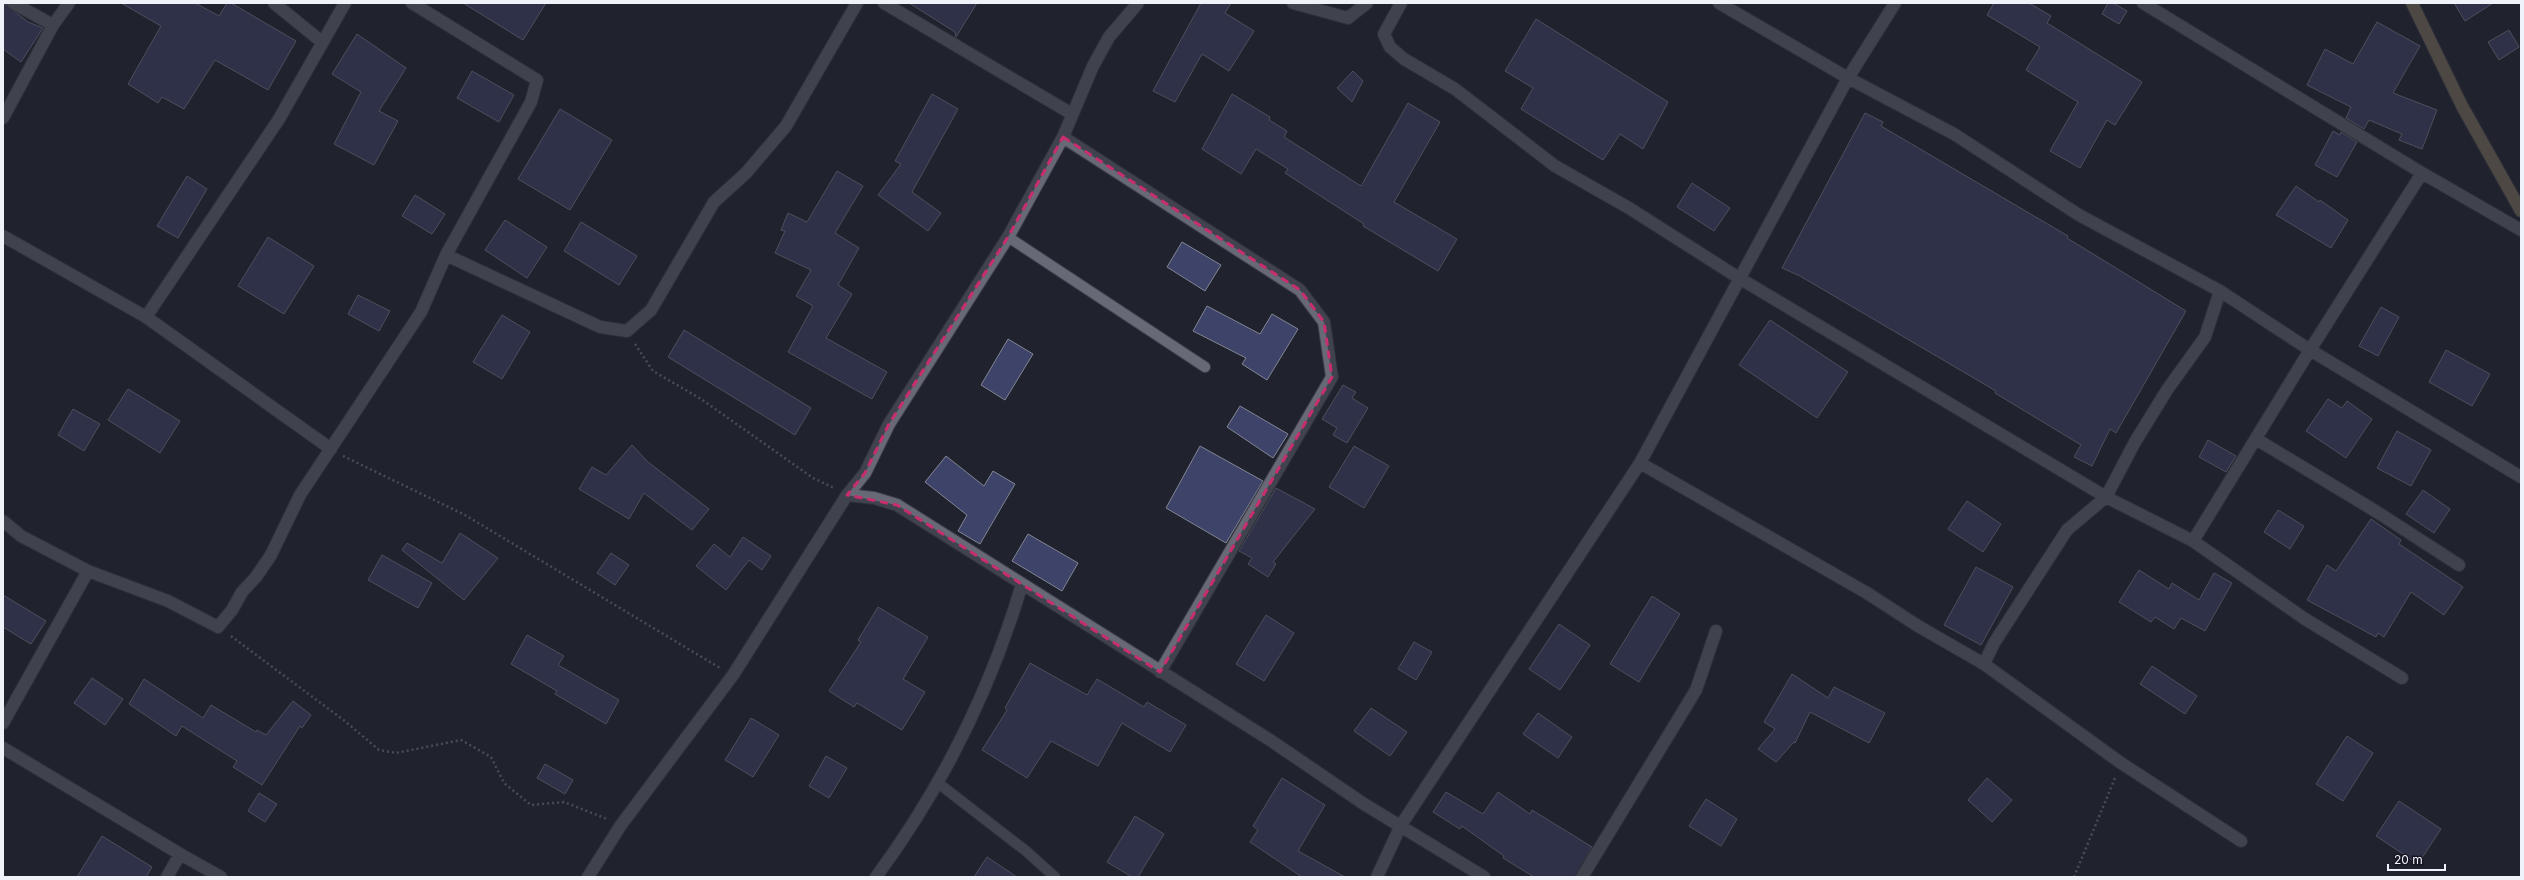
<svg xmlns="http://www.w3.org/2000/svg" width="2524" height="880" viewBox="0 0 2524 880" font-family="Inter,sans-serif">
<rect width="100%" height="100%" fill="#20222d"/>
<path fill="#3e4469" stroke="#828593" d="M3,3L28,22L43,28L21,62L3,49Z
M121,3H195L219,16L227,3H231L296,41L268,90L215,60L184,109L162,97L158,103L128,84L161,26Z
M463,3H546L523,40Z
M909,3H977L956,37L955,32Z
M1201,3H1231L1225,13L1254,31L1229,71L1202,54L1175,102L1153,91Z
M1994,3H2029L2051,16L2047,23L2142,82L2115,125L2107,120L2080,168L2050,151L2078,102L2026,70L2040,47L1987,15Z
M2108,3H2113L2127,11L2119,24L2102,14Z
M2454,3H2493L2465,21Z
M1536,19L1668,102L1643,149L1620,134L1603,160L1521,109L1533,88L1505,71Z
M2377,22L2420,46L2393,93L2437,110L2422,149L2399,140L2402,134L2369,120L2364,129L2346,118L2351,107L2307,85L2325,49L2353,64Z
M2509,30L2519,47L2499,60L2488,42Z
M357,34L406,68L379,111L398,121L374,165L334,144L361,92L332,74Z
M472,71L514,95L499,122L457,98Z
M1353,71L1363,81L1352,102L1337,88Z
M932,94L958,109L912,192L941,213L928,231L878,195L901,164L895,161Z
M1232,94L1270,117L1269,120L1287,131L1284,137L1361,186L1408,103L1440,122L1394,202L1457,239L1438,271L1363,226L1364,224L1285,173L1288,169L1256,149L1241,174L1202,149Z
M560,109L612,140L570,210L518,179Z
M1865,113L1883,122L1881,126L2068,236L2067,238L2186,311L2116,433L2110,429L2092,466L2074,457L2081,445L1995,393L1996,391L1800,276L1782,268Z
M2333,131L2340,135L2341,132L2357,142L2337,177L2315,165Z
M837,171L863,186L835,233L859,248L838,285L852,294L826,338L887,372L872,399L788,352L813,306L796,296L811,270L775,253L785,231L781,230L788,213L807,222Z
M187,176L207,189L178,238L157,226Z
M1692,183L1730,208L1714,231L1677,207Z
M2296,186L2319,202L2320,200L2348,220L2331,248L2276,215Z
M415,195L445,214L432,234L402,216Z
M505,220L547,247L527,278L485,250Z
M581,222L637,256L619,285L564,251Z
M268,237L314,266L284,314L238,286Z
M1182,242L1221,265L1205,291L1167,267Z
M358,295L390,311L379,331L348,314Z
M1207,306L1260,334L1272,314L1298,329L1267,380L1242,364L1246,358L1193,331Z
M2381,307L2399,317L2378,356L2359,346Z
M502,315L530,332L502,379L473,362Z
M1770,320L1848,372L1817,418L1739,365Z
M684,330L811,408L795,435L668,357Z
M1008,339L1033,354L1005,400L981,385Z
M2446,350L2490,374L2472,406L2429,382Z
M1343,385L1356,392L1352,398L1368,408L1347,443L1333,435L1337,428L1322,419Z
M128,389L180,421L160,453L108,420Z
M2328,399L2342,408L2347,401L2372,419L2346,458L2306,431Z
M1240,406L1288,434L1273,458L1227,427Z
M73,409L100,424L84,451L58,435Z
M2397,431L2431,450L2411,486L2377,468Z
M2208,440L2236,456L2226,472L2199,457Z
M632,445L648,462L709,509L692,530L644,493L629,519L579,489L592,467L606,475Z
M1200,446L1263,481L1226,543L1166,508Z
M1354,446L1389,466L1364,508L1329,487Z
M946,456L984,486L993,471L1015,484L980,544L958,531L967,515L925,482Z
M1276,488L1315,509L1273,562L1276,564L1268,577L1248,564L1252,558L1239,551Z
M2423,490L2450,509L2434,533L2406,514Z
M1967,501L2001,524L1983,552L1948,529Z
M2278,510L2304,526L2290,549L2264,532Z
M2371,519L2401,540L2399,544L2463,587L2444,615L2411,592L2384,637L2378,633L2376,637L2307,600L2327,565L2336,571Z
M460,533L498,558L464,600L402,550L407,543L442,563Z
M1028,534L1078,563L1062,591L1012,561Z
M743,537L771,556L762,570L749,560L726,590L696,566L714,544L730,557Z
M611,553L629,565L615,585L597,573Z
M382,555L432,583L418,608L368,580Z
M1976,567L2013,587L1981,645L1944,625Z
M2139,570L2169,589L2172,583L2199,600L2214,573L2232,583L2205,631L2181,618L2174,629L2155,617L2151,622L2119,602Z
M3,595L46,621L31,644L3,627Z
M1652,596L1680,614L1639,682L1610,664Z
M878,607L928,637L903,679L925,692L902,730L857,703L854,707L829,691L861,642L858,640Z
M1266,615L1294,633L1264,681L1236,664Z
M1559,624L1590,645L1560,690L1529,669Z
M527,635L564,656L558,665L619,700L606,724L555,694L557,691L511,664Z
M1414,642L1432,652L1416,680L1398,669Z
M1030,663L1087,695L1097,679L1144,707L1147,702L1186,725L1170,752L1122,723L1098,766L1051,741L1027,778L982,750L1007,710L1005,708Z
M2152,666L2197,696L2185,714L2140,684Z
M1792,674L1828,698L1834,687L1885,713L1869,743L1810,712L1795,743L1794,742L1776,762L1758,749L1775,729L1764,722Z
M92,678L123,699L105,725L74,703Z
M144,679L203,718L211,705L256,732L257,730L266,735L293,701L311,715L302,728L300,726L262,785L233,767L237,761L182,726L176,736L129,704Z
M1371,708L1407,732L1390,756L1354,731Z
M1538,713L1572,737L1558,758L1523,734Z
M751,718L779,735L753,777L725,760Z
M2347,736L2373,753L2343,801L2316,784Z
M826,756L847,768L829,798L809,786Z
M545,764L573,780L565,794L537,778Z
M1282,778L1325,805L1298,851L1345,877H1302L1250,842L1258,830L1253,826Z
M1987,778L2012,800L1992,822L1968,800Z
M1446,792L1483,814L1498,792L1530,814L1532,810L1592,847L1575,877H1534L1503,858L1504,856L1462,826L1460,829L1433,812Z
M259,793L277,804L265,822L248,811Z
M1706,799L1737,819L1721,846L1689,826Z
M2399,801L2441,829L2418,864L2376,836Z
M1135,816L1164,834L1138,877H1132L1107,862Z
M102,836L152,867L146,877H77Z
M987,857L1017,877H974Z"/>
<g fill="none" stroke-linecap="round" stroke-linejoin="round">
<g stroke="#3d3e47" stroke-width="12">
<path id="lane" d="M1008,237L1205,367
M938,783L1026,851L1055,877"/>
</g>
<g stroke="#3d3e47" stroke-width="14">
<path id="street" d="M13,3L53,25
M274,3L322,42
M884,3L1072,114
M1293,3L1348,18L1367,3
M1401,3L1384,34L1390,47L1404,59L1455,89L1555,166L1629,208L1739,278L2106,497L2193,541L2305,619L2402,678
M1719,3L1848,78L1954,134L2079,215L2220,291L2310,350L2521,477
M2143,3L2422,173L2521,230
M3,118L53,25L69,3
M1063,137L1300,290L1324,322L1332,377L1160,672
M3,236L146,317L331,449
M446,255L600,327L627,331L651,310L714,202L746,173L786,126L857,3
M146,317L279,119L345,3
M2256,439L2377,512L2459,565
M1640,463L1867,593L1918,626L1984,664L2121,763L2241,841
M847,495L874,498L897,505L1270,740L1364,804L1484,877
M3,521L21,536L88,571L168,601L218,627L232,610L242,592L256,577L271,555L300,495L421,312L446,255L531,102L537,80L412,3
M2193,541L2310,350L2422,173
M1984,664L1994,643L2067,530L2106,497L2135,442L2167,390L2205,337L2220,291
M3,723L88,571
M3,748L180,854L167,877
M180,854L221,877
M588,877L621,825L733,675L847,495L865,473L889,424L1008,237L1063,137L1093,66L1109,37L1138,3
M876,877C941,789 991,689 1022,584
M1377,877L1401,825L1640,463L1848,78L1895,3
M1582,877L1696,690L1716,631"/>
</g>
<g stroke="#3d3e47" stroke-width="14">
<path id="secondary" d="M2412,3L2462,106L2521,211"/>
</g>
<path stroke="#7a7c85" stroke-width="2.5" stroke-dasharray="2 3" stroke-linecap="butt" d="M635,344L653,371L701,399L813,478L834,488
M343,456L465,515L720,668
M231,636L346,722L379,750L396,753L461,740L491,757L504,783L531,805L564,802L607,819
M2074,877L2115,778"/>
<use href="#lane" stroke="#676977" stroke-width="10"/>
<use href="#street" stroke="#676977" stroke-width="12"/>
<use href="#secondary" stroke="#83775f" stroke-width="12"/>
</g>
<path d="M0 0H2524V880H0ZM1063,137L1300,290L1324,322L1332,377L1160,672L897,505L847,495L865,473L889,424L1008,237Z" fill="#20222d" fill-opacity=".55" fill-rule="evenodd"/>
<path fill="none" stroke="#c72e6b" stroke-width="3" stroke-dasharray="8 5" stroke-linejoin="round" d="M1063,137L1300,290L1324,322L1332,377L1160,672L897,505L847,495L865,473L889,424L1008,237Z"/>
<rect width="2524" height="880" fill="none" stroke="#f0f2fa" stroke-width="8"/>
<path d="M2388 864v6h57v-6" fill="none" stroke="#f0f2fa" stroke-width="2"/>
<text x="2394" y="864" font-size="12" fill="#f0f2fa" stroke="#171823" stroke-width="3" paint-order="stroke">20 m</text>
</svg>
